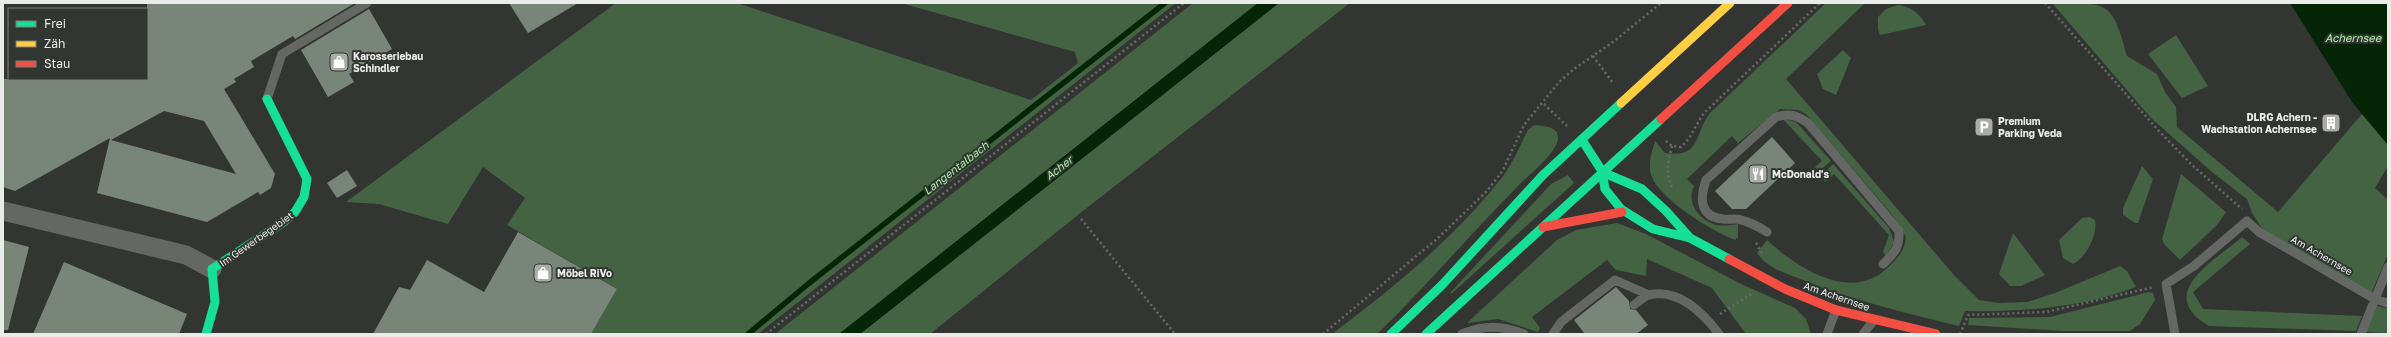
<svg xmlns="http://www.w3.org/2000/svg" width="2391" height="337" viewBox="0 0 2391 337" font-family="'Golos Text',sans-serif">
<rect width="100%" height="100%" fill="#333533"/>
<path fill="#446342" d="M616,3H737L1031,100L1078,63L1075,52L901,3H1176L758,334H591L617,289L507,225L525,198L483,167L448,224L379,204L346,202Z
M1193,3H1258L839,334H775Z
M1279,3H1350L1079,214L930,334H860Z
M1826,3H1865L1786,79L1954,275L1979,300L1999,303L2027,302L2055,293L2120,266L2127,271L2136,287C2081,308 2023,312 1965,311L1959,326C1906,313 1854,301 1803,280C1786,273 1768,269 1757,253L1767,240C1797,268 1851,303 1887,268C1897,259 1904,252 1906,238L1902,228L1889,211L1806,114L1798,110L1780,109L1738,143L1732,136L1687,179L1694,186C1686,202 1698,218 1713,224C1720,227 1731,225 1738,224V237L1735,240C1712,231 1661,200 1652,177C1647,165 1652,152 1655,141L1665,153C1702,158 1693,135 1710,113Z
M2052,3C2108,3 2112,0 2127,56L2157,74L2165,92L2176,107L2177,127L2278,212L2362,114L2388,145V166L2375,188L2388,200V254L2371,294L2263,230L2252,213L2247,199L2212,172L2151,118Z
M1898,5C1912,7 1919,13 1926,25L1880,35L1878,29V17L1886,9Z
M2176,35L2208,86L2182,98L2148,54Z
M1843,50L1851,58L1836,95L1823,89L1817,74Z
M1782,118L1796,122L1831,161L1819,171L1815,167L1822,161Z
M1534,125C1542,126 1558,126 1558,137C1559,151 1530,174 1520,184C1471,233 1427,286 1377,334H1332C1393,288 1456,237 1503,176C1514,162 1520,145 1528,130Z
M1833,164L1889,228L1894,242L1886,256L1883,252L1889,235L1834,174L1825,182L1822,175Z
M2142,166L2153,179L2138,223H2135L2123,215V208Z
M2181,174L2226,212L2217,225L2180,260L2164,244L2162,239Z
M1568,175L1574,183L1451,294L1450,293L1551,184Z
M2090,217L2095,220C2098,234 2086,258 2073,264L2063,258L2059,240L2082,218Z
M1617,223L1646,234L1741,284L1795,308L1806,319L1811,334H1746L1712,288L1647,259L1646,276L1616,270L1607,260L1532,317L1540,328L1538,332L1498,319L1467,323L1557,240L1576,230Z
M2013,233L2045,275L2021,286H2010L1999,274Z
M2242,237L2250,244L2193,292L2203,309L2362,316L2356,331L2209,326C2154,294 2214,261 2242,237Z
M2149,292L2153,293L2155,300L2140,324L2130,331H2064L1968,325L1969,318L2050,317Z
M2377,306L2388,308V333L2366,332Z"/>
<path fill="#052606" d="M1258,3H1279L860,334H839Z
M2290,3H2388V145L2352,102Z"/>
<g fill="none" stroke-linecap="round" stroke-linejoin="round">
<path stroke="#052606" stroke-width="5.5" d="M748,334L808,284L1165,3"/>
</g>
<path fill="#7a8579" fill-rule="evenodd" d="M147,3H355L295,39L293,36L251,61L254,67L234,79L236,82L224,89L275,174L271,188L260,195L258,192L207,222L97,193L110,138L15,191L3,187V79H147ZM164,111L204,121L236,174L111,140Z
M509,3H578L528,33Z
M369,9L392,49L349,74L354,82L328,97L301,50Z
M1772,137L1795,163L1746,209H1732L1715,191Z
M347,170L357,186L337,198L327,183Z
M518,232L617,289L591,334H373L399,287L410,290L427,260L484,292Z
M3,240L29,247L8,330H3Z
M64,262L187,314L179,334H33Z
M1616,287L1629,301L1630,309L1636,310L1648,325L1636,334H1585L1574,320Z"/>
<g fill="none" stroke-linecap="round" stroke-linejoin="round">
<path stroke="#696b69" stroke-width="2.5" stroke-dasharray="2 3" stroke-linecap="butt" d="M2045,3L2159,131L2192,165L2242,209
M1593,56L1613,83
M1544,104L1567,126
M1666,141L1672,146L1681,147C1692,137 1696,124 1704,113L1820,3
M1672,146C1668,162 1665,174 1673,189
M1081,219L1175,334
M1756,243L1762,253
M1720,314L1753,293
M766,334L1184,3
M1323,334L1438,238L1487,191L1503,170L1524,125L1559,82L1574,69L1613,42L1661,3
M1960,334L1968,315L2046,312L2154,287"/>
<path stroke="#656765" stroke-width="9" d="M267,99L282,54L367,3
M1767,232C1759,227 1750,222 1741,220C1735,218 1729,220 1723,219C1699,217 1700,198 1706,180L1776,117C1789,113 1796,115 1808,123L1899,231C1900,247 1894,254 1883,264
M1634,305C1638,302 1644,296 1649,295C1679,288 1703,313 1719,334
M1462,334C1484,325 1501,325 1524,334
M1553,334L1561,322L1615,280L1649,295
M1827,334L1836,310
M1863,334L1874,320
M2175,334L2166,284L2194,266L2247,221L2259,232L2375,299L2388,303
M2361,334L2388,267"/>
<path stroke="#656765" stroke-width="19" d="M3,211L186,255L212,269"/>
<path stroke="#16e098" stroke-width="9" d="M1582,140L1602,171L1605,189L1621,209L1653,229L1690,238
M1602,172L1642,189L1666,211L1690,238L1729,259
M206,334L215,302L212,269L285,221L295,212L304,197L307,179L267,99
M1391,334L1442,285L1543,175L1621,103
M1426,334L1661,119"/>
<path stroke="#ffcf43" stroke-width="9" d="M1621,103L1730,3"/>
<path stroke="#f24e42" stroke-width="9" d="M1661,119L1788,3
M1543,227L1622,212
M1729,259L1785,289L1836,310L1936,334"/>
</g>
<defs>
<g id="shop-square" transform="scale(1)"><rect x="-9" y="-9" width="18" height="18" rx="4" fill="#aaaca9" stroke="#323632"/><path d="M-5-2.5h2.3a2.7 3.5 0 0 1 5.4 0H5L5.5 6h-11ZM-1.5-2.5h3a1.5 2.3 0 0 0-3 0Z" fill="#fff"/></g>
<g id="building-square" transform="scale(1)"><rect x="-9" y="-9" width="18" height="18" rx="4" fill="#aaaca9" stroke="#323632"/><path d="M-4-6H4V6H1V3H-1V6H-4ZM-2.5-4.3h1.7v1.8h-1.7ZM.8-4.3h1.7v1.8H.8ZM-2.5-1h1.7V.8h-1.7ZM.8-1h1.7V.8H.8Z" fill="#fff"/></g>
<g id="parking-square" transform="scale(1)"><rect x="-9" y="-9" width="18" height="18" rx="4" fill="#aaaca9" stroke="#323632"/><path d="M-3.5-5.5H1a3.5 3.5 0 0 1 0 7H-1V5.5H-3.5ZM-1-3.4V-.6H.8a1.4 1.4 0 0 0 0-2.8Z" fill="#fff"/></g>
<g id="restaurant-square" transform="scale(1)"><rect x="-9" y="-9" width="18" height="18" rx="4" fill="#aaaca9" stroke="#323632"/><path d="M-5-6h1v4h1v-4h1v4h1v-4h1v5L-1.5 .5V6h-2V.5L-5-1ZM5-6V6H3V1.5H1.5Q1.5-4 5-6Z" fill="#fff"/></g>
</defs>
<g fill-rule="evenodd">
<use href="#shop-square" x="339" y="62"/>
<use href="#building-square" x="2331" y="123"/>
<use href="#parking-square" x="1984" y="127"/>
<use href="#restaurant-square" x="1758" y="174"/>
<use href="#shop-square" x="543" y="273"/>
</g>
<g text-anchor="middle" stroke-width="4" stroke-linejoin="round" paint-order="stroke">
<g font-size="10" font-weight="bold" fill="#eaece9" stroke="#323632" text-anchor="start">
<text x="353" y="60">Karosseriebau<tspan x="353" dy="12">Schindler</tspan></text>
<text x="2317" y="121" text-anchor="end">DLRG Achern -<tspan x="2317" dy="12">Wachstation Achernsee</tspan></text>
<text x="1998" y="125">Premium<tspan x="1998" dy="12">Parking Veda</tspan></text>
<text x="1772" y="178">McDonald's</text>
<text x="557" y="277">Möbel RiVo</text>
</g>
<g font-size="10" fill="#eaece9" stroke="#323632">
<text transform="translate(256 239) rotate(-35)" y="4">Im Gewerbegebiet</text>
<text transform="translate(2322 255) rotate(30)" y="4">Am Achernsee</text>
<text transform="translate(1837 296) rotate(19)" y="4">Am Achernsee</text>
</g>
<g font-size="11" font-style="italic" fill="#abf1a5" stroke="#323632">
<text x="2353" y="42">Achernsee</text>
<text transform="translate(956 168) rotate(-38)" y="4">Langentalbach</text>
<text transform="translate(1059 168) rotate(-38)" y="4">Acher</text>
</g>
</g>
<rect width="2391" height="337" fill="none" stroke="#eaece9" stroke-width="8"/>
<rect x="8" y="8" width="140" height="72" fill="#323632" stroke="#7c7f7b"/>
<rect x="16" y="21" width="20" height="6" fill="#16e098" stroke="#7c7f7b"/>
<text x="44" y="28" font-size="12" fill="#eaece9">Frei</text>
<rect x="16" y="41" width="20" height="6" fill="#ffcf43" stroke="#7c7f7b"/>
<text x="44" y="48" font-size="12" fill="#eaece9">Zäh</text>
<rect x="16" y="61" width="20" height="6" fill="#f24e42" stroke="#7c7f7b"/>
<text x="44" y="68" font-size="12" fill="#eaece9">Stau</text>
</svg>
